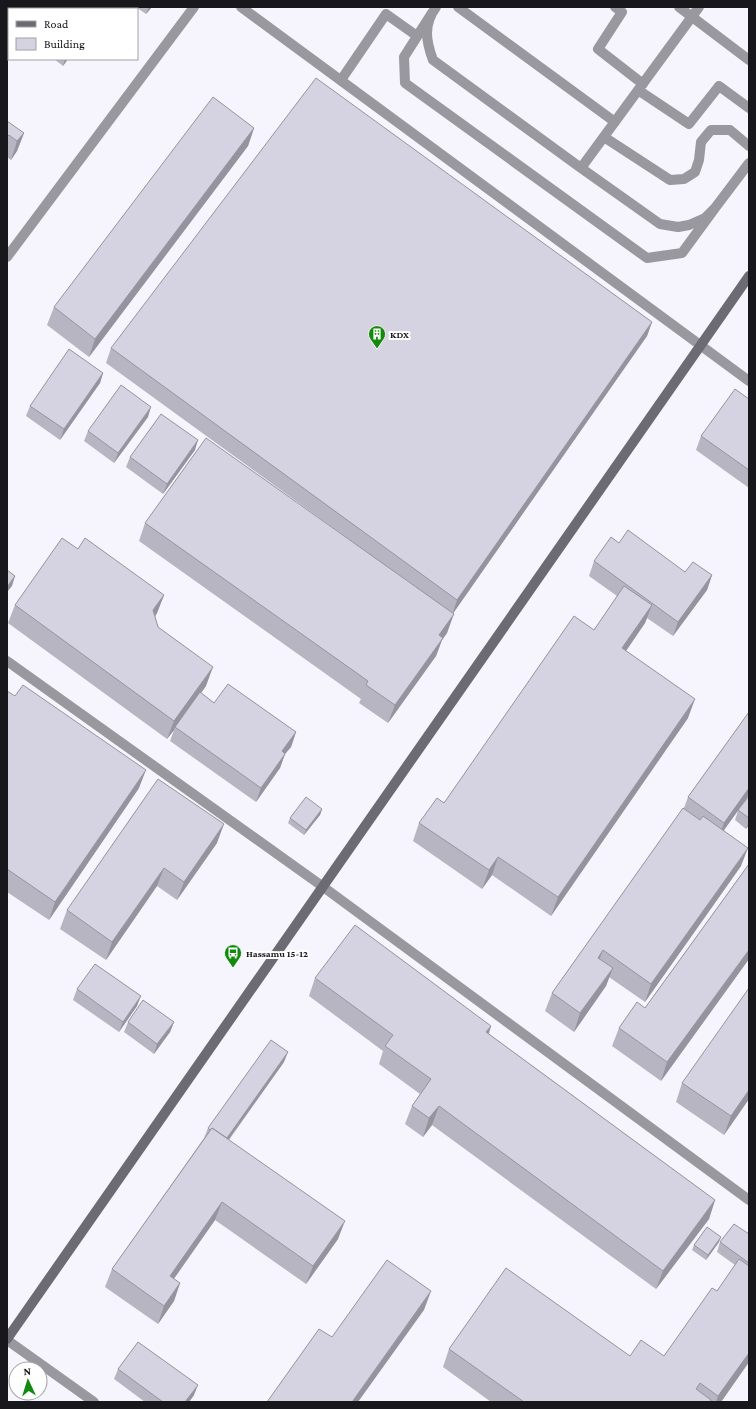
<svg xmlns="http://www.w3.org/2000/svg" width="756" height="1409" viewBox="0 0 756 1409" font-family="'Crimson Pro',serif">
<rect width="100%" height="100%" fill="#f6f4fd"/>
<g fill="none" stroke-linecap="round" stroke-linejoin="round">
<path stroke="#98989e" stroke-width="10" d="M436,7C423,25 426,41 433,60L581,168L660,224L678,227L689,225L705,218L715,208L749,163
M458,7L615,122
M615,7L622,12L598,49L643,84
M679,7L749,60
M432,13L404,57L405,83L647,258L682,253L715,208
M341,80L386,14L417,36
M638,90L689,124L719,86L749,108
M604,137L670,180L684,179L695,172L699,160L701,142L711,130H730L749,146
M581,168L699,7"/>
<path stroke="#98989e" stroke-width="10" d="M241,7L749,381
M7,257L194,7
M7,661L322,886L749,1200
M7,1340L94,1402"/>
<path stroke="#6c6b74" stroke-width="10" d="M7,1339L749,276"/>
</g>
<path fill="#b7b5c2" d="M7,7H105L104,9H9V27L7,25Z
M136,7H152L146,14Z
M54,59H68L63,66Z
M7,121L24,133L17,151L11,160L7,157Z
M254,128L248,146L89,357L47,325L54,307Z
M652,322L647,336L453,613L447,633L442,640L436,656L388,723L359,703L361,699L139,541L145,523L369,554L106,363L111,348Z
M103,373L100,383L60,440L26,416L30,406Z
M749,399V488L696,450L701,436Z
M148,417L114,463L84,441L88,431Z
M195,450L163,494L126,467L130,457Z
M619,543L685,572L712,575L707,590L673,636L647,618L645,623L626,651L688,718L551,916L492,875L482,889L413,841L419,823L444,803L594,630L617,596L589,576L594,561Z
M78,549L164,595L157,613L155,617L158,627L206,686L201,693L214,703L296,732L291,747L285,754L280,768L256,802L170,741L174,730L167,739L8,623L15,605Z
M7,691L139,788L49,920L7,892Z
M749,712V795L742,805L749,796V825L746,829L735,820L738,811L724,830L741,866L645,1002L609,977L606,986L574,1032L545,1011L552,993L684,808L688,797Z
M322,809L320,815L304,835L288,823L290,818Z
M217,843L177,900L157,886L106,960L60,929L67,910Z
M749,864V959L661,1081L612,1046L619,1028L645,1008Z
M315,978L491,1026L489,1034L715,1200L709,1219L656,1289L432,1125L423,1137L405,1124L412,1106L420,1094L379,1064L383,1051L309,996Z
M77,989L137,1006L119,1032L73,1000Z
M128,1022H174L170,1032L154,1054L124,1032Z
M284,1062L229,1140L338,1239L306,1284L215,1220L174,1279L180,1283L174,1301L158,1324L105,1287L112,1269L204,1138L208,1128Z
M682,1083L749,1099L724,1135L676,1102Z
M749,1234V1362L721,1402H491L443,1367L449,1349L630,1356H664L717,1291L735,1265L717,1252L720,1242Z
M719,1242L706,1260L692,1250L694,1245Z
M118,1369L194,1395L189,1402H145L114,1379Z"/>
<path fill="#95949e" d="M99,7H105L104,9H97Z
M149,7H152L146,14Z
M65,59H68L63,66Z
M254,128L248,146L89,357L95,339Z
M24,133L17,151L11,160L17,141Z
M652,322L647,336L452,615L457,600Z
M103,373L100,383L60,440L64,429Z
M151,407L148,417L114,463L118,453Z
M198,440L195,450L163,494L167,484Z
M712,575L707,590L673,636L678,622Z
M15,576L12,586L7,592V587Z
M164,595L157,613L146,629L153,610Z
M652,605L645,623L615,667L622,648Z
M454,614L447,633L442,640L436,656L388,723L395,705L439,635Z
M213,667L206,686L176,727H175L174,730L167,739L174,721Z
M695,699L688,718L551,916L558,897Z
M296,732L291,747L285,754L280,768L256,802L261,788L282,751Z
M146,770L139,788L49,920L55,902Z
M749,788V795L719,837L724,823Z
M322,809L320,815L304,835L306,830Z
M749,822V825L746,829Z
M224,824L217,843L177,900L184,882Z
M748,848L741,866L645,1002L651,984Z
M498,857L492,875L482,889L489,870Z
M164,868L157,886L106,960L112,942Z
M603,950L596,968L598,958Z
M749,950V959L661,1081L667,1062Z
M613,968L606,986L574,1032L580,1013Z
M141,996L137,1006L119,1032L123,1022Z
M174,1022L170,1032L154,1054L157,1044Z
M491,1026L485,1044L486,1032Z
M288,1052L284,1062L221,1150L225,1140Z
M749,1090V1099L724,1135L731,1116Z
M439,1106L432,1125L423,1137L429,1118Z
M715,1200L709,1219L656,1289L663,1271Z
M222,1202L215,1220L163,1294L170,1276Z
M345,1221L338,1239L306,1284L313,1266Z
M721,1237L719,1242L706,1260L708,1255Z
M180,1283L174,1301L158,1324L164,1306Z
M431,1291L424,1310L358,1402H352Z
M749,1353V1362L721,1402H716L718,1396Z
M198,1385L194,1395L189,1402H185Z"/>
<path fill="#d5d3e2" stroke="#95949e" d="M13,7H99L97,9H16Z
M316,78L652,322L457,600L111,348Z
M213,97L254,128L95,339L54,307Z
M7,121L24,133L17,141L9,135L7,137Z
M69,349L103,373L64,429L30,406Z
M121,385L151,407L118,453L88,431Z
M735,389L749,399V470L701,436Z
M161,414L198,440L167,484L130,457Z
M206,438L454,614L439,635L443,638L395,705L366,685L368,681L145,523Z
M628,530L685,572L693,562L712,575L678,622L594,561L611,537L619,543Z
M62,538L78,549L85,538L164,595L153,610L158,627L213,667L174,721L15,605Z
M7,570L15,576L7,587Z
M624,586L652,605L622,648L695,699L558,897L498,857L489,870L419,823L437,798L444,803L574,616L594,630Z
M228,684L296,732L282,751L285,754L261,788L175,727L200,692L214,703Z
M23,685L146,770L55,902L7,869V691L15,696Z
M749,712V788L724,823L688,797Z
M158,779L224,824L184,882L164,868L112,942L67,910Z
M749,796V818L738,810Z
M306,797L322,809L306,830L290,818Z
M683,808L700,820L703,816L748,848L651,984L603,950L598,958L613,968L580,1013L552,993Z
M749,864V950L667,1062L619,1028L637,1002L645,1008Z
M355,925L491,1026L486,1032L715,1200L663,1271L439,1106L429,1118L412,1106L431,1079L385,1046L393,1035L315,978Z
M95,964L141,996L123,1022L77,989Z
M749,988V1090L731,1116L682,1083Z
M143,1000L174,1022L157,1044L128,1022Z
M271,1040L288,1052L227,1138L212,1128L210,1130L208,1128Z
M212,1128L345,1221L313,1266L222,1202L170,1276L180,1283L164,1306L112,1269Z
M734,1224L749,1234V1263L720,1242Z
M707,1227L721,1237L708,1255L694,1245Z
M739,1259L749,1266V1353L718,1396L700,1383L696,1389L711,1400L710,1402H524L449,1349L506,1268L630,1356L641,1340L664,1356L712,1288L717,1291Z
M387,1260L431,1291L352,1402H267L319,1329L332,1337Z
M138,1342L198,1385L185,1402H163L118,1369Z"/>
<defs>
<g id="building-pin" transform="scale(0.9)"><path d="M0 17L-7.5 6A9.5 9.5 0 1 1 7.5 6Z" fill="#13890d" stroke="#fff"/><path d="M-4-6H4V6H1V3H-1V6H-4ZM-2.5-4.3h1.7v1.8h-1.7ZM.8-4.3h1.7v1.8H.8ZM-2.5-1h1.7V.8h-1.7ZM.8-1h1.7V.8H.8Z" fill="#fff"/></g>
<g id="bus-pin" transform="scale(0.9)"><path d="M0 17L-7.5 6A9.5 9.5 0 1 1 7.5 6Z" fill="#13890d" stroke="#fff"/><path d="M-5-6H5V4H4V6H2V4H-2V6H-4V4H-5ZM-3.5-4V0h7V-4ZM-3.5 1.2v1.5H-2V1.2ZM2 1.2v1.5H3.5V1.2Z" fill="#fff"/></g>
</defs>
<g fill-rule="evenodd">
<use href="#building-pin" x="377" y="334"/>
<use href="#bus-pin" x="233" y="953"/>
</g>
<g text-anchor="middle" stroke-width="4" stroke-linejoin="round" paint-order="stroke">
<g font-size="10" font-weight="bold" fill="#17171c" stroke="#fff" text-anchor="start">
<text x="390" y="338">KDX</text>
<text x="246" y="957">Hassamu 15-12</text>
</g>
</g>
<rect width="756" height="1409" fill="none" stroke="#17171c" stroke-width="16"/>
<rect x="8" y="8" width="130" height="52" fill="#ffffff" stroke="#a2a2a4"/>
<rect x="16" y="21" width="20" height="6" fill="#6c6b74" stroke="#a2a2a4"/>
<text x="44" y="28" font-size="12" fill="#17171c">Road</text>
<rect x="16" y="38" width="20" height="12" fill="#d5d3e2" stroke="#a2a2a4"/>
<text x="44" y="48" font-size="12" fill="#17171c">Building</text>
<g transform="translate(28 1381) rotate(356)"><circle r="19" fill="#ffffff" stroke="#a2a2a4"/>
<path d="M0-3L7 15L0 10L-7 15Z" fill="#13890d"/>
<text y="-6" font-size="11" font-weight="bold" text-anchor="middle" fill="#17171c">N</text>
</g>
</svg>
